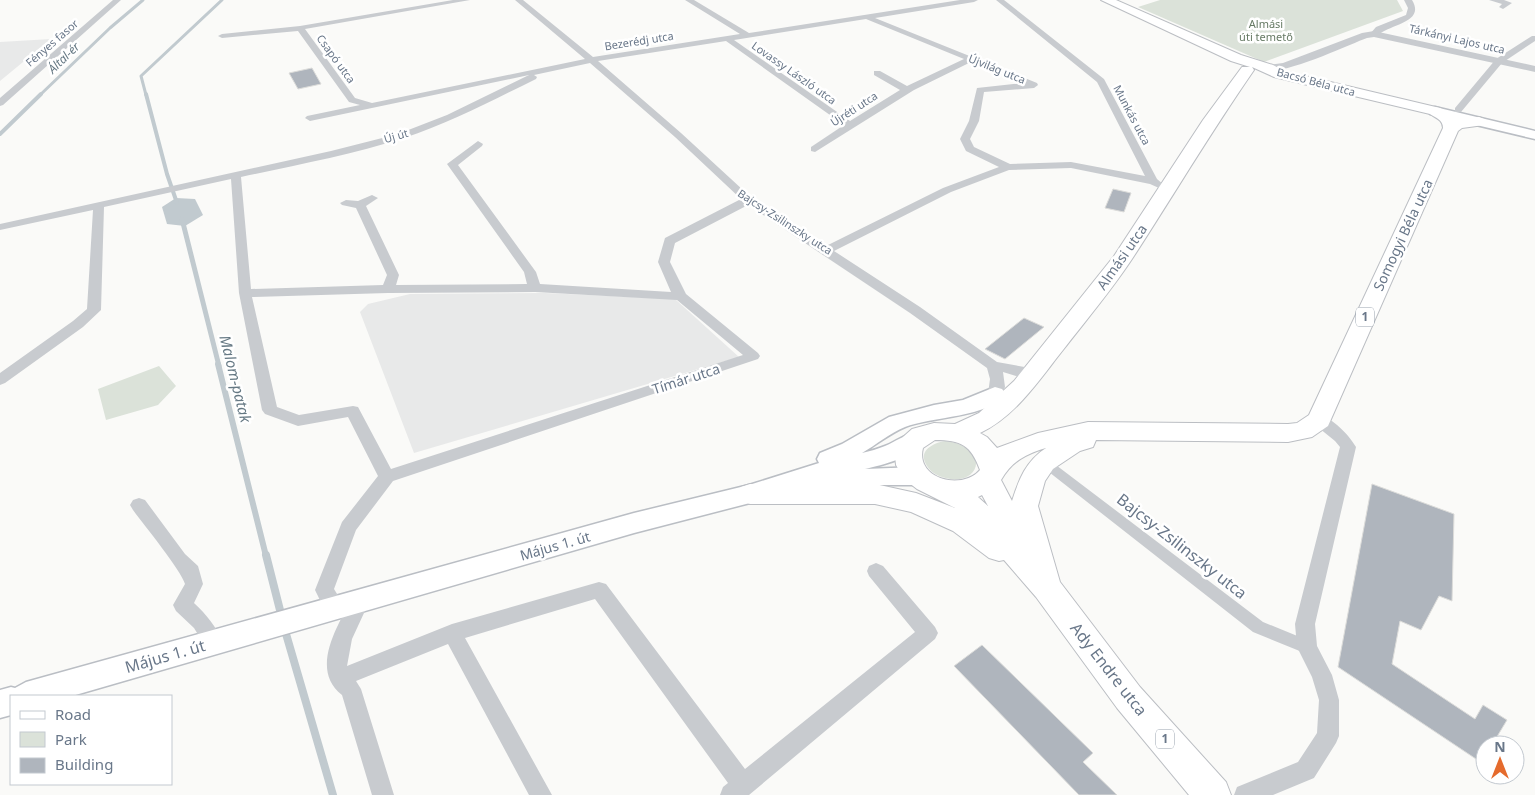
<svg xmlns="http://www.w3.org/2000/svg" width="1535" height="795" viewBox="0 0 1535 795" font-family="'Noto Sans',sans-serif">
<rect width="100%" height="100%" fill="#fafaf8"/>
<path fill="#e8e9e9" d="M51,39L0,81V42Z
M545,293L675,299L739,357L414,453L360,312L368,304L410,294Z"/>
<path fill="#dbe2d9" d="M1160,0H1397L1403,11L1264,62L1138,7Z
M159,366L176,386L158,405L106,420L98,389Z
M945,441C994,447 979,490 942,477C936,475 930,471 927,466C917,451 933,443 945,441Z"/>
<path fill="#c1cacf" d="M176,198L195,199L203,215L185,226L167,224L162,207Z"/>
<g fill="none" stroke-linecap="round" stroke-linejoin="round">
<path stroke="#c1cacf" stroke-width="3" d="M40,95L110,28L143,0
M146,95L141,76L222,0"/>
<path stroke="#c1cacf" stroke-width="4" d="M146,94L167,174L177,203
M0,134L41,94"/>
<path stroke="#c1cacf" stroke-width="5" d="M182,219L219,366"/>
<path stroke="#c1cacf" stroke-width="6" d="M218,364L266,556"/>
<path stroke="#c1cacf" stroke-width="8" d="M266,555L282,618
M284,627L333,795"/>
</g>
<path fill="#afb5bd" stroke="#dcdcda" d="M312,68L321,84L298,89L289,73Z
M1113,189L1131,193L1124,212L1105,208Z
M1024,318L1044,327L1005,359L985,349Z
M1372,484L1454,514L1452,601L1439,596L1421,630L1400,621L1392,664L1475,719L1483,705L1507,720L1492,745H1485V765L1338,667Z
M982,645L1093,753L1083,762L1117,795H1079L954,666Z"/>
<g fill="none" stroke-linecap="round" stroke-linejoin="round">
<g stroke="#babec4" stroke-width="3">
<path id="secondary" d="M1435,107L1535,131V139L1430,114L1428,111L1430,108Z
M995,387L1002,389L1006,394C991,417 930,417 905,427C890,433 876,445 862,453C870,451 878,449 885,446C898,441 907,431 922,435L925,441C916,457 882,465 865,469L917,467L925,470L929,476L925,482L917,485H879L815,494L807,491L803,486L750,503L634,533L72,696H11V715L0,718V690L11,687L15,688L26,682L634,513L749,485L819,463L817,459L820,453L842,444L889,417L934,405L963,400Z"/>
</g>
<g stroke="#bbbec3" stroke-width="2">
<path id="primary" d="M1101,0H1116L1241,55L1273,65L1284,71L1440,108L1451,114L1456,120L1479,117L1484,119L1487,122L1484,125L1462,128L1458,131L1328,426L1312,437L1288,442L1096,440L1093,447L1080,451L1053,469L1045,481L1038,506L1060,582L1140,687L1226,782L1231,795H1189L1117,708L1036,597L1004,560L999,561L989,558L953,531L911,512L875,504H750L741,501L737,494L741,487L750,484H875L916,493L955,508L917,489L904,479L896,465L895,456L903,437L912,429L934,423L955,424L979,413L1014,381L1114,256L1203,120L1242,67H1250L1231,61ZM1252,67L1274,77L1430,114C1436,118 1443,120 1443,128L1309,415L1297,423L1288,424L1088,422L1038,433L997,448L987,437L980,433C1016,416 1039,380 1063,350C1086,320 1111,291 1132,259C1173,196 1211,132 1254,70ZM935,440C961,440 971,445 980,470C962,491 915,479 923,448ZM1046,448C1026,461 1019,479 1012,501L1001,480C1012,461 1026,454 1046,448ZM982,495L988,506L978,497Z"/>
</g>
<path fill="#c8cbcf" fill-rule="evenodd" d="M1044,458L1048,459L1263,622L1312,642L1314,647L1312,652L1307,654L1253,632L1040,465L1038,462L1040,459Z"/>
<path fill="#c8cbcf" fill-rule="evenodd" d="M113,0H121L3,105L0,106V98Z
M453,0H470L305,29L355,98L372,103L585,59L515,0H523L593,57L740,34L685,0H694L749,33L960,0H978L974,2L875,18L1037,83L1038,85L1034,88L984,92L979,121L970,139L974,147L1010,164L1071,162L1145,176L1097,82L996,0H1004L1104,79L1157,179L1164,185L1159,188L1150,184L1071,168L1009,170L951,192L834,251L920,307L997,362L1030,368L1032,371L1030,374L1016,376L1003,372L1005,387L1000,398H990L988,394L990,379L987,368L910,313L748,205L675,243L670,262L686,294L758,353L760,356L758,359L393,481L356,530L334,589L345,607L342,613C327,618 321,602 315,590L342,522L378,476L348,417L298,426L265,414L262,410L239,293L231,179L104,207L101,310L83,327L5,383L0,385V373L73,321L87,309L93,210L0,230V224L331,151L398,134L447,115L529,75L310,121L305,118L307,116L360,105L349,102L298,31L222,38L218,36L222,34L300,26ZM866,19L964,59L907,86L880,71H874V75L900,90L850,121L734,40ZM726,41L844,125L811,147V151L815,152L914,90L971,62L1022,83L977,88L969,121L960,139L966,151L999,167L943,188L826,246L743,190L681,133L598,61ZM590,63L675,137L741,199L665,238L658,262L671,292L540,284L536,272L458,165L482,146L483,144L478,141L447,164L524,272L527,284L396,285L399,275L366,206L378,198L372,195L358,201L346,200L340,203L342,205L356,208L387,275L383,285L251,289L241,177C296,165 351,155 404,138C450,123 493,100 536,79L537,77L534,75ZM535,292L677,300L743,355L391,469L358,407L353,406L299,415L277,407L252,297L388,293Z
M1404,0H1412C1426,23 1389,24 1377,36H1371L1370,34L1376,27L1406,15L1408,8Z
M1489,0H1504L1512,3L1503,9L1499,7L1502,4Z
M1532,36H1535V41L1502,63L1461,112H1455V108L1496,59Z
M1319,415C1334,419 1348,434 1356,447L1315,624L1317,646L1332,675L1339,700V736L1336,743L1314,778L1273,795H1234L1237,787L1298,762L1317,733L1319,700L1312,677L1297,647L1295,624L1340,447L1335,441L1314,424L1311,420L1314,416Z
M139,498L145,500L185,554L198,566L203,584L194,603C207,615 216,627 224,643L221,649L214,652L207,649L194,628L176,611L173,605L185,584C181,570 144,525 133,510L130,505L133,500Z
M876,563L883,566L935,627L938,633L935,639L749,795H720L723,787L728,783L595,599L465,638L552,795H529L448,644L356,681L361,689L394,795H372L342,695C308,668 340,623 354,594L361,592L368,594L370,600L352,639L347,666L452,624L599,582L606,584L745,769L915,632L869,576L867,571L869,566Z"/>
<path fill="#c8cbcf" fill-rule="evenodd" d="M1374,31L1535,66V72L1374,37L1367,38C1350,44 1275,80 1263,68L1268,65L1283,63L1362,33Z"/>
<use href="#secondary" fill="#fff" fill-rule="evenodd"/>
<use href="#primary" fill="#fff" fill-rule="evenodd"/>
</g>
<g text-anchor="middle" stroke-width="5" stroke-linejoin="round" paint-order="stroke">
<g font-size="11" fill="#667a64" stroke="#fff">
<text x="1266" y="28">Almási<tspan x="1266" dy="13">úti temető</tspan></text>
</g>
<g font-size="11" fill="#697789" stroke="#fff">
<text transform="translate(1457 39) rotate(13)" y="4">Tárkányi Lajos utca</text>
<text transform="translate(639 41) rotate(-9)" y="4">Bezerédj utca</text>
<text transform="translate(52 43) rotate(-41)" y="4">Fényes fasor</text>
<text transform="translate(336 59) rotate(54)" y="4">Csapó utca</text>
<text transform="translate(997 69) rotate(22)" y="4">Újvilág utca</text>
<text transform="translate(794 73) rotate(35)" y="4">Lovassy László utca</text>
<text transform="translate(1316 82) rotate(15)" y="4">Bacsó Béla utca</text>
<text transform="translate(854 109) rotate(-33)" y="4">Újréti utca</text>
<text transform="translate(1132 115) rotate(62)" y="4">Munkás utca</text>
<text transform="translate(396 136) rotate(-16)" y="4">Új út</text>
<text transform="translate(785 222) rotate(33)" y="4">Bajcsy-Zsilinszky utca</text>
</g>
<g font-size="12" font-style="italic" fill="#657883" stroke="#fff">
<text transform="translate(64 58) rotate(-44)" y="4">Által-ér</text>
</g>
<g fill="#fff" stroke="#96a0ac" stroke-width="1">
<rect x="1356" y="307.5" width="18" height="19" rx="4"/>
<rect x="1156" y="729.5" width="18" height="19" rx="4"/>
</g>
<g font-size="12" font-weight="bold" fill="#697789">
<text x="1365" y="321">1</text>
<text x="1165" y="743">1</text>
</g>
<g font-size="14" fill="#697789" stroke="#fff">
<text transform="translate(1403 235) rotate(-65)" y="5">Somogyi Béla utca</text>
<text transform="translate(1122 257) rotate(-55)" y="5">Almási utca</text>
<text transform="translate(686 379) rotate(-18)" y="5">Tímár utca</text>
<text transform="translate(555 546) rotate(-16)" y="5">Május 1. út</text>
</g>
<g font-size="15" font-style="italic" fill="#657883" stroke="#fff">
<text transform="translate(235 379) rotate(76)" y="5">Malom-patak</text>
</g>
<g font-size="16" fill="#697789" stroke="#fff">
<text transform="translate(1182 546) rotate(38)" y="6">Bajcsy-Zsilinszky utca</text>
<text transform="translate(165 656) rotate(-16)" y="6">Május 1. út</text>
<text transform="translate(1109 669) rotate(52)" y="6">Ady Endre utca</text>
</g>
</g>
<rect x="10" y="695" width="162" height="90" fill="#ffffff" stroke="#c3c9d0"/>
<rect x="20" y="711" width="25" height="8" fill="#ffffff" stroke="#c3c9d0"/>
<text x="55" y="720" font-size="15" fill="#697789">Road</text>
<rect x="20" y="732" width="25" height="15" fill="#dbe2d9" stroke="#c3c9d0"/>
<text x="55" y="745" font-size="15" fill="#697789">Park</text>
<rect x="20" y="758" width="25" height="15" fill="#afb5bd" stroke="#c3c9d0"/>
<text x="55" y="770" font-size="15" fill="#697789">Building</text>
<g transform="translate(1500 760)"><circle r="24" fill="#ffffff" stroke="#c3c9d0"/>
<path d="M0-4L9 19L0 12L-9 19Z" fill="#e56b2d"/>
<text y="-8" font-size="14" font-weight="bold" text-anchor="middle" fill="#697789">N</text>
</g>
</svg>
